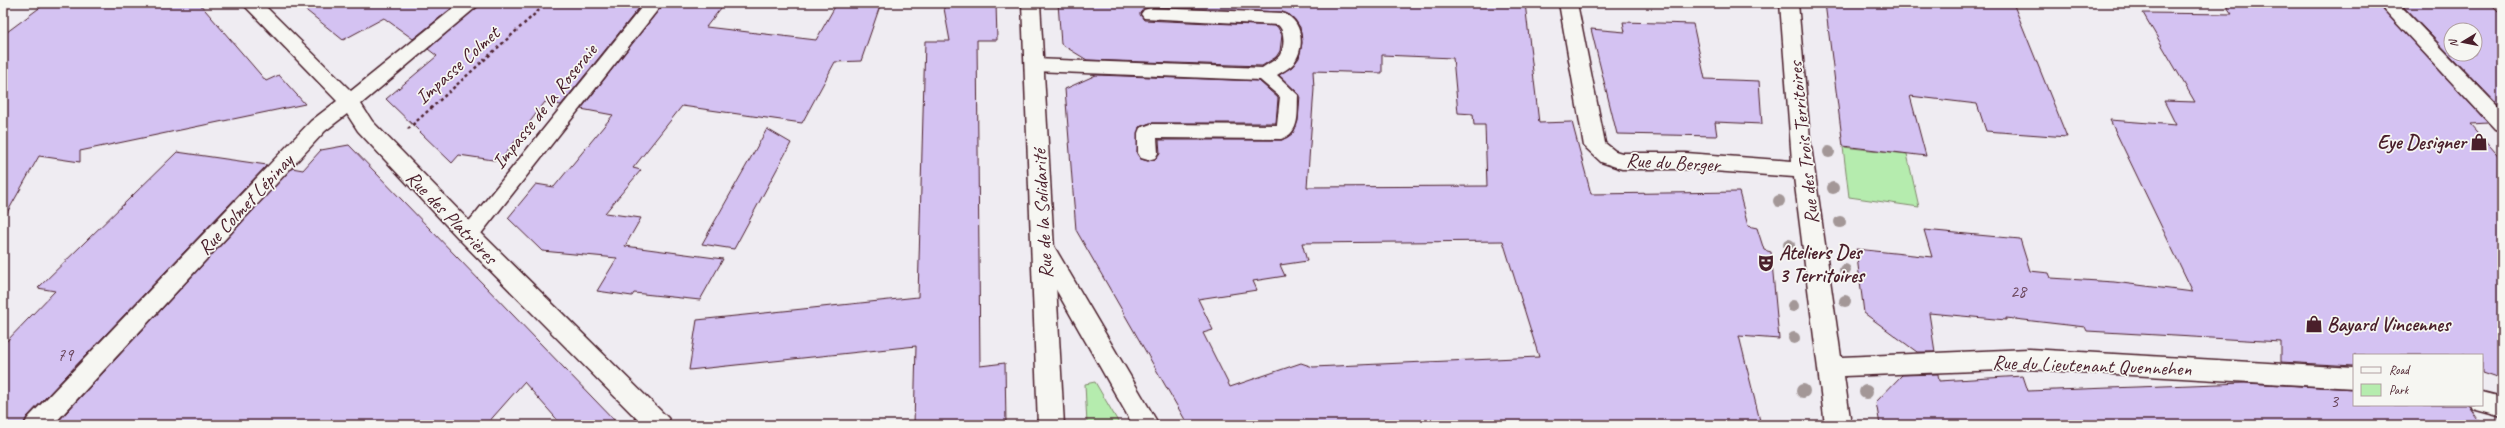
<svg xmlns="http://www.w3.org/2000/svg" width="2505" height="428" viewBox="0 0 2505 428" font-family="Caveat,sans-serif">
<rect width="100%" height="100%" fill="#efecf2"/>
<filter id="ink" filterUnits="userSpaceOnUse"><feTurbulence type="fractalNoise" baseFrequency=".025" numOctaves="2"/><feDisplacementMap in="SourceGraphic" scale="8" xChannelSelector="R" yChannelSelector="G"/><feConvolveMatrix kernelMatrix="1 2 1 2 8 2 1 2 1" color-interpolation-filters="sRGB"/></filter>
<g filter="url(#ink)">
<path fill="#b5ecae" stroke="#80866c" d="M1843,147L1907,154L1919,207L1849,197Z
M1095,382L1120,425H1087L1085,384Z"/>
<path fill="#d4c2f2" stroke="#4a1f2b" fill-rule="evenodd" d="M46,3H199L266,81L279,75L305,104L80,151V162L39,156L3,220V35Z
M297,3H458L413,39L384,18L343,40Z
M482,3H643L561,105L545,102L500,161L459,155L452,163L386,99L437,56L428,49Z
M664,3H725L706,27L816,40L837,3H881L861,61L835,62L802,123L682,106L633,168L641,170L605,213L641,218L625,246L723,259L700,300L634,293L632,296L597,291L617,258L542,251L508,218L536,184L554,187L613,115L581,109Z
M943,3H996L997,40H977L980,366L1005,363L1006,425H914L916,346L689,370L697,320L918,297L925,41H950Z
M1058,3H1525L1539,123L1572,122L1591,194L1739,192L1748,226L1757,228L1764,250L1771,252L1779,339L1739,336L1761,425H1188L1076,230L1065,89L1096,75L1259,81L1278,98L1276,123H1150L1139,127L1137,154L1141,159L1148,161L1155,159L1160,153L1159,140H1282L1293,133L1298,121L1300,95L1279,75L1292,67L1299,58L1302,43L1300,27L1290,15L1282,12L1150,7L1140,13L1144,20L1277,26L1282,35L1280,51L1276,57L1262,66L1087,60L1061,44ZM1382,55L1453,58L1458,113L1473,114L1474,125H1485L1487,186L1307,187L1314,89L1313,71L1382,73ZM1503,241L1539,357L1313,367L1301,363L1230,387L1203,333L1213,330L1198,299L1257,290L1253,281L1285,276L1280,265L1307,261L1302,243Z
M1825,3H2013L2067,137L1986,131L1977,104L1910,96L1926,156L1843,146Z
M2224,3H2377L2488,123L2471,124L2502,160V380L2482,373V355H2354V366L2281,362V342L2087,331L2085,327L2006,318V320L1929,313L1935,352H1917L1864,313L1856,249L1932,257L1924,230L2020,239L2030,271L2049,273L2051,278L2114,282L2193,292L2110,120L2176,125L2164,101L2195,102L2143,13L2232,14Z
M2400,3H2490L2502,15V109ZM2451,30H2475V54H2451Z
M1623,22L1693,24L1705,79L1759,81L1762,124L1715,122L1717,136L1617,134L1591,29L1625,32Z
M767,129L791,143L734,249L702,244Z
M349,145L619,425H562L524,382L486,425H55L292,168L303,170L321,150Z
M177,152L267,165L27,417L23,425H3V345L55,291L38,288Z
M1938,374L1939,381L2023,376L2028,391L2245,383L2354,389V405H2468L2482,425H1880L1876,402L1902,375Z"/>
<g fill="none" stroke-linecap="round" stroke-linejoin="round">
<g stroke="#4a1f2b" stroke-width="3">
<path id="service" d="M645,3H663L476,240L469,243L462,240L459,235L462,230Z
M1150,8L1282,13C1303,19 1306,48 1293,64C1289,68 1282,72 1277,75L1298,95C1297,112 1301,133 1281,139L1157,138L1158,153L1155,158L1148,160L1141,158L1138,153V133L1140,128L1151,124L1277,125L1280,97L1260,80L1034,71L1028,69L1025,65L1028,61L1034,59L1262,68C1267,64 1277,60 1280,55C1285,47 1285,30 1278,25L1144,18L1141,14L1144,10Z"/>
</g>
<g stroke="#4a1f2b" stroke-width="3">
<path id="pedestrian" d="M1044,240L1052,243L1159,425H1133L1033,249L1036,243Z"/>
</g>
<g stroke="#4a1f2b" stroke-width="3">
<path id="minor" d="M242,3H262L351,91L460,3H481L361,104L372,121L477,229L668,418L672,425H643L461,241L358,131L347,114L325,131L53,425H24L28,418L311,121L337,101Z
M1559,3H1577L1605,143L1615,151L1622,153H1686L1792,161L1780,3H1798L1810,139L1841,357L2029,349L2354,368V388L2029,369L1844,376L1851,425H1825L1794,177L1686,169H1622L1601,162L1584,146Z
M2378,3H2398L2502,111V131L2495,129Z
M2482,392L2502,397V417L2473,409L2471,405H2482Z"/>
</g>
<g stroke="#4a1f2b" stroke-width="3">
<path id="tertiary" d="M1022,3H1040L1064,425H1038Z"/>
</g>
<path stroke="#4a1f2b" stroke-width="2.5" stroke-dasharray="3 3" stroke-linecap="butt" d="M408,129L547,3"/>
<use href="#service" fill="#f6f6f2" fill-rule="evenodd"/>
<use href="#pedestrian" fill="#f6f6f2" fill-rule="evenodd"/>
<use href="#minor" fill="#f6f6f2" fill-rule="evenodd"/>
<use href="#tertiary" fill="#f6f6f2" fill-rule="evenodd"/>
</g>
<g fill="#a39797">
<circle cx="1829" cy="152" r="6"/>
<circle cx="1833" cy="188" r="6"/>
<circle cx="1779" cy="201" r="6"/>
<circle cx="1840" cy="222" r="6"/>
<circle cx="1789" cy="245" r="6"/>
<circle cx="1845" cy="270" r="6"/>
<circle cx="1845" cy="301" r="6"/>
<circle cx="1793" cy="306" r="6"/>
<circle cx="1794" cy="338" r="6"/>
<circle cx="1803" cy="391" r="7"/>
<circle cx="1866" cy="392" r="7"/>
</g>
</g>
<defs>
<g id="shop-bare" transform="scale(1.38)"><path d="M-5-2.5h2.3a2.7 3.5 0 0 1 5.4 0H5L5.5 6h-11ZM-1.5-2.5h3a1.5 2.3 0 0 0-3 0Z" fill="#4a1f2b" stroke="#f6f6f2" stroke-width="2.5" paint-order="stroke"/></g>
<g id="theatre-bare" transform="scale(1.38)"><path d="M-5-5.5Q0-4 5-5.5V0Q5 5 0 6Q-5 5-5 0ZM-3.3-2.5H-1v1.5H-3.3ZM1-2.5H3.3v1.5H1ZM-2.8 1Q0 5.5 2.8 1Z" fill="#4a1f2b" stroke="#f6f6f2" stroke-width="2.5" paint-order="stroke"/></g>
</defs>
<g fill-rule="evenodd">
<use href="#shop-bare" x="2479" y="142"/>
<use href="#theatre-bare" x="1766" y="263"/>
<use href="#shop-bare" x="2314" y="324"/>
</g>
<g text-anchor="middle" stroke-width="3.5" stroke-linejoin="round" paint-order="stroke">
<g font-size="18" fill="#6c485d">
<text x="2018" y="297">28</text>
<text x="65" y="361">79</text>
<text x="2334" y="407">3</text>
</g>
<g font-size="20" fill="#4a1f2b" stroke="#f6f6f2">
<text transform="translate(457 65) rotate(-42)" y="7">Impasse Colmet</text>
<text transform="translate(544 106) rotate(-51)" y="7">Impasse de la Roseraie</text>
<text transform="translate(1803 143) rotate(-96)" y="7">Rue des Trois Territoires</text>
<text transform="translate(1673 162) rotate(3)" y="7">Rue du Berger</text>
<text transform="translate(245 204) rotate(-47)" y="7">Rue Colmet Lépinay</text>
<text transform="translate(1042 214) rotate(-93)" y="7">Rue de la Solidarité</text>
<text transform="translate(452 217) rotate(46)" y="7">Rue des Platrières</text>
<text transform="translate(2092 365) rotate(2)" y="7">Rue du Lieutenant Quennehen</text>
</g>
<g font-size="20" font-weight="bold" fill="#4a1f2b" stroke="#f6f6f2" text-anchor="start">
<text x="2466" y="149" text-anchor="end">Eye Designer</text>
<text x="1779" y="259">Ateliers Des<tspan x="1779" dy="23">3 Territoires</tspan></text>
<text x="2327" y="331">Bayard Vincennes</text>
</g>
</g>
<rect width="2505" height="428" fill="none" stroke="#f6f6f2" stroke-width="16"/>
<rect x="8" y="8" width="2489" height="412" fill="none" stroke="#4a1f2b" stroke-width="1.5" filter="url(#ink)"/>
<rect x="2353" y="354" width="130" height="52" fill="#f6f6f2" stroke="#b1a0a2"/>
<rect x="2361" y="367" width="20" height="6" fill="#f6f6f2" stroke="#b1a0a2"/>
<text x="2389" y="374" font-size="12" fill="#4a1f2b">Road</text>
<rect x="2361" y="384" width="20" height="12" fill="#b5ecae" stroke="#b1a0a2"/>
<text x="2389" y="394" font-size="12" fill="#4a1f2b">Park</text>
<g transform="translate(2463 42) rotate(260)"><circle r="19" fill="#f6f6f2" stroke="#b1a0a2"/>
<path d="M0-3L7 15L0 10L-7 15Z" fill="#4a1f2b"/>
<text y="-6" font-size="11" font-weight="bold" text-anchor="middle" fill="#4a1f2b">N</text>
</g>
</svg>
